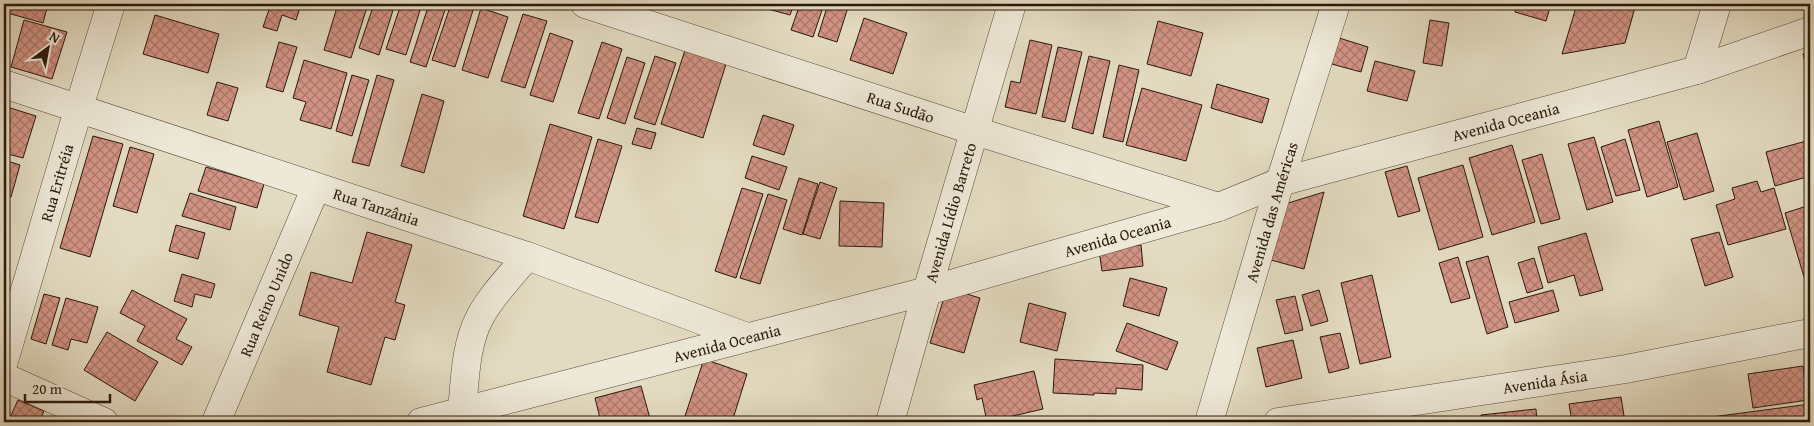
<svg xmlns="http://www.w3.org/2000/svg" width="1814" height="426" viewBox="0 0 1814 426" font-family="'Gentium Book Plus',serif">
<defs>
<pattern id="building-cross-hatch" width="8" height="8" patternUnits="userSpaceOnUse" patternTransform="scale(1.25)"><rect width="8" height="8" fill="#d29384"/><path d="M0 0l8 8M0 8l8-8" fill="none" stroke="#ab776a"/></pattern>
</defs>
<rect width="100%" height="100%" fill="#e3dbc1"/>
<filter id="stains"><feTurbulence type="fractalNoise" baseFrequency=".004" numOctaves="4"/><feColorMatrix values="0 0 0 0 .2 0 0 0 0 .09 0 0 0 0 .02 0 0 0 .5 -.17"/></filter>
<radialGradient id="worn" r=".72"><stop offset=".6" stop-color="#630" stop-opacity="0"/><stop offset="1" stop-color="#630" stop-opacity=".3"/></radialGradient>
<path fill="url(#building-cross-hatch)" stroke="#2a180c" d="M4,4H48L43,23L4,12Z
M271,4H301L296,20L282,15L277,31L263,27Z
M338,4H368L351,58L324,50Z
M374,4H395L379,55L359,48Z
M401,4H422L406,55L386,49Z
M429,4H447L426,67L410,62Z
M451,4H475L455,67L432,60Z
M746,4H766L764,10Z
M770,4H794L790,15L768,9Z
M800,4H824L813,37L791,30Z
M828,4H849L837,42L818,36Z
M1110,4H1137L1135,10Z
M1517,4H1551L1546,21L1515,12Z
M1577,4H1636L1625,43L1562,54Z
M481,8L508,17L488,78L462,70Z
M523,14L547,21L525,88L501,81Z
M155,15L219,34L208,73L143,54Z
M864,18L907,33L893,74L850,60Z
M24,20L67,32L52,79L11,67Z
M1430,20L1449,23L1442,66L1423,63Z
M1158,21L1203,33L1191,76L1147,64Z
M550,33L573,41L553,102L530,95Z
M1336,37L1368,47L1361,72L1328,63Z
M1030,40L1052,45L1036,114L1005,107L1011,81L1020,83Z
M279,42L297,47L283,92L266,87Z
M602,42L622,49L599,119L578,113Z
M1058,47L1082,52L1065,122L1042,117Z
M685,50L726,64L703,138L661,124Z
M1810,52V79L1803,54Z
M655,56L676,63L655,125L634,118Z
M1089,56L1110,61L1093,134L1072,128Z
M627,57L645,63L625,124L607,118Z
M304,60L347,73L331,129L300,120L306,102L293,98Z
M1375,61L1415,71L1407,101L1367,91Z
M1119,65L1139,70L1123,142L1103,137Z
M352,75L369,80L352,136L336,131Z
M377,75L394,80L369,166L352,162Z
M217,82L238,88L228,121L207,115Z
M1217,84L1269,99L1262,123L1211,108Z
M1142,88L1202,105L1186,161L1126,145Z
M422,94L444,101L424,173L401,166Z
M4,106L36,116L23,158L4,153Z
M763,115L794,125L784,155L753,145Z
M1659,121L1678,187L1647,197L1628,130Z
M550,124L592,137L564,229L523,216Z
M637,128L656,133L651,149L632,144Z
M1697,133L1714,191L1684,200L1667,142Z
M93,136L123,144L90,257L60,248Z
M1594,137L1613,202L1587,210L1568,144Z
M598,139L622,146L598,223L575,217Z
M1625,139L1640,190L1616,196L1601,147Z
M1810,140V176L1775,186L1766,152Z
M1512,145L1535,222L1492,235L1469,158Z
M130,147L154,154L137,213L113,206Z
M1542,154L1560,219L1541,224L1522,160Z
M752,156L787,167L779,190L745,178Z
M4,160L20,165L11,197L4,194Z
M1463,165L1483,237L1439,250L1418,178Z
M1407,166L1420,211L1398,217L1385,172Z
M206,167L264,184L257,208L198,191Z
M799,178L818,184L802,235L783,229Z
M1757,181L1761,192L1774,188L1786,229L1728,245L1716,205L1735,199L1732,188Z
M820,182L837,188L820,239L803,234Z
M742,188L763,194L736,278L715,271Z
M1324,192L1304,269L1271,260L1285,204Z
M190,193L236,207L230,230L182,216Z
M768,194L787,200L760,284L740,278Z
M840,201L884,203L882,247L839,246Z
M1810,205V275L1804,277L1785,213Z
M176,225L205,233L198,259L169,251Z
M367,232L412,245L395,302L405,305L395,340L385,337L371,385L327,372L339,327L299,315L311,272L352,283Z
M1719,232L1733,277L1705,286L1691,239Z
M1586,233L1603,290L1580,296L1574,275L1548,283L1538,247Z
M1141,245L1143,266L1102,271L1099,250Z
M1488,256L1508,327L1487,334L1466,262Z
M1458,257L1470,298L1451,303L1439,263Z
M1534,258L1543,288L1527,293L1518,263Z
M182,274L215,284L211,298L195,294L192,307L174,301Z
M1372,275L1391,357L1360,364L1341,283Z
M1130,278L1167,288L1159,316L1123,306Z
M947,288L980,298L964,353L930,343Z
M132,290L187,319L176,339L192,347L182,365L137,341L145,326L120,313Z
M1319,290L1328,321L1311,326L1302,295Z
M1553,290L1559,311L1515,323L1509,302Z
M44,294L60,298L46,344L31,339Z
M1295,296L1303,330L1285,334L1276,300Z
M66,298L98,307L87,343L71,339L68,350L52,345Z
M1029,303L1066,313L1057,351L1020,342Z
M1127,323L1178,342L1167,370L1116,351Z
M107,332L158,362L135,401L84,370Z
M1340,333L1349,368L1329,373L1320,337Z
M1293,340L1302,378L1266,387L1257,348Z
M704,359L747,374L732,422H683Z
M1055,359L1143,365L1142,390L1116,388V394L1094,393V395L1053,393Z
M1803,366L1808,400L1753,408L1748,374Z
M1034,371L1043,409L987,422L982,398L977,400L974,385Z
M641,386L651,422H601L595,398Z
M1621,397L1625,422H1572L1569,404Z
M18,400L44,411L39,422H8Z
M1810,404V422H1674Z
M1536,409L1537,422H1481V415Z"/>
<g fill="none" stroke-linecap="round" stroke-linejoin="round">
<g stroke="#584939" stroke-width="29">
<g id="minor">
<path id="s1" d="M585,4L975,131L1219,207"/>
<path d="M1697,70L1717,4"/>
<path id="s2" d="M4,84L527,256L747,337"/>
<path id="s3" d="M4,361L79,107L111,4"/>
<path d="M4,377L104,422"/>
<path d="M462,411C465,381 465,345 480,317C490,297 512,275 527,256"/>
<path id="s4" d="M216,422L316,187"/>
<path id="s5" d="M421,422L927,291L1219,207L1280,182L1697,70L1810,31"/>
<path id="s6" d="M890,422L927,291L1012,4"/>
<path id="s7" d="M1209,422L1280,182L1336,4"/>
<path id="s8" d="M1278,422L1626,369L1810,333"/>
</g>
</g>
<use href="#minor" stroke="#ede8d7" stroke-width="28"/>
</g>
<g text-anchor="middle" stroke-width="4" stroke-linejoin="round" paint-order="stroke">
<g font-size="16" fill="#2a180c" stroke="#ede8d7">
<text dy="6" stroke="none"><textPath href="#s1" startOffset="332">Rua Sudão</textPath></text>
<text dy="6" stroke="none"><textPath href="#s5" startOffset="1126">Avenida Oceania</textPath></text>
<text dy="6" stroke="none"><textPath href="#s3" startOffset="186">Rua Eritréia</textPath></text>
<text dy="6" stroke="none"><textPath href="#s2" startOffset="392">Rua Tanzânia</textPath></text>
<text dy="6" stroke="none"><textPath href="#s6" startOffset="218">Avenida Lídio Barreto</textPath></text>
<text dy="6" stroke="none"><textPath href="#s7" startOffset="219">Avenida das Américas</textPath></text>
<text dy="6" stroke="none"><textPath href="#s5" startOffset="721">Avenida Oceania</textPath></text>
<text dy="6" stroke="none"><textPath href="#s4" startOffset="128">Rua Reino Unido</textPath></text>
<text dy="6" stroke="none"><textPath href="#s5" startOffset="316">Avenida Oceania</textPath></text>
<text dy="6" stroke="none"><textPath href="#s8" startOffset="270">Avenida Ásia</textPath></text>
</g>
</g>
<rect width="1814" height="426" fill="none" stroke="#e3dbc1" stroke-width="20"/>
<rect x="5" y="5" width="1804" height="416" fill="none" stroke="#2a180c" stroke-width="2.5"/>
<rect x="10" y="10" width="1794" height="406" fill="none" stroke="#2a180c"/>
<g transform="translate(48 48) rotate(32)" stroke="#ede8d7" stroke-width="4" paint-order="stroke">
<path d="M0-4L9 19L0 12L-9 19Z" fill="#2a180c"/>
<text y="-8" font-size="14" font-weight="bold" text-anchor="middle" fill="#2a180c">N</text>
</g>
<path d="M25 394v8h85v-8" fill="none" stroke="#2a180c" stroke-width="2.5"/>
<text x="32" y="394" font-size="15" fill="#2a180c" stroke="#ede8d7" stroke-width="4" paint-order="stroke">20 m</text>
<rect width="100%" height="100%" filter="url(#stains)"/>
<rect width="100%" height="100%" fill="url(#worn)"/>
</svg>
